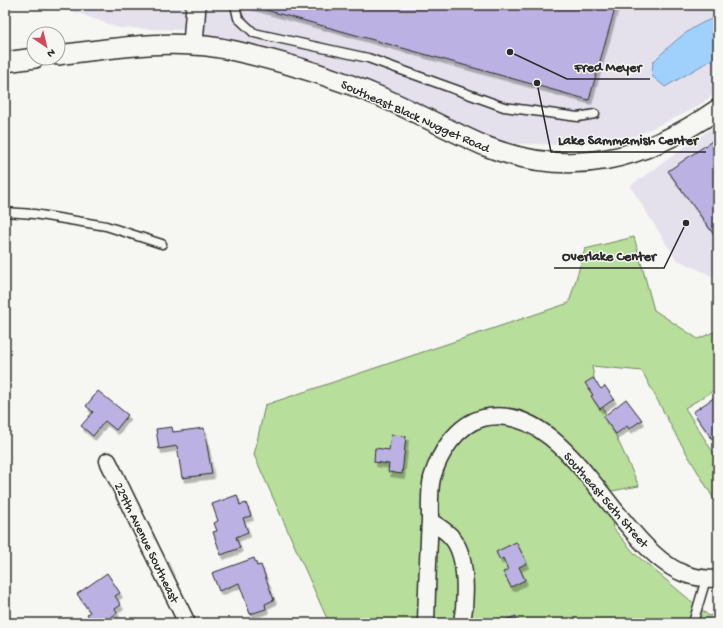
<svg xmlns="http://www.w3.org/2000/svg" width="723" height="628" viewBox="0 0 723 628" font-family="'Gochi Hand',sans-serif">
<defs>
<filter id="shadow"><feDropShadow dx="2.5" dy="4.5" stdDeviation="0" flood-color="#0004"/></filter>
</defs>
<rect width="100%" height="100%" fill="#f6f6f2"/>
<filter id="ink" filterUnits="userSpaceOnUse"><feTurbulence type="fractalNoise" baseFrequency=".025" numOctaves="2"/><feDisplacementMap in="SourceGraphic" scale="8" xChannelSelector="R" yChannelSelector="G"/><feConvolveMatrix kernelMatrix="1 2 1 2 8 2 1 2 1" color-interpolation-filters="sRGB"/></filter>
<g filter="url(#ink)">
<path fill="#e4e1ed" d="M56,5H718V92L690,111L635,136L569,145L488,143L339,75L185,30L119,28Z
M718,124V279L676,259L630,186Z"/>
<path fill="#b7de9a" stroke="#718462" d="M634,237L654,310L698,339L718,330V388L685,408L718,460V506L677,437L642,371L592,366L597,395L639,486L606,492L613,528L635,554L709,616L718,612V623H329L254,455L265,405L569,303L585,249Z"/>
<path fill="#a0d1fd" stroke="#718fa9" d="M718,17V56L665,87L652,76L653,62C671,44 692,24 718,17Z"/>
<path fill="#bbb1e2" stroke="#2b2b2b" filter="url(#shadow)" d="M248,5H616L589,100Z
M718,137V240L668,171Z
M593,378L601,389L605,386L614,399L600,409L591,396L593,395L585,383Z
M98,391L128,415L116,430L105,421L93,436L81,426L93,412L86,406Z
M718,395V447L693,412Z
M626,399L642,420L629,429L627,426L616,434L603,417Z
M172,427L173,432L204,428L212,474L182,478L177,446L159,449L156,429Z
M391,435L406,436L402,474L388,472L389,464L374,462L375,448L389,450Z
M237,495L240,505L246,503L251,516L243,518L248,532L236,537L240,548L221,555L213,532L217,531L214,523L218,521L212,504Z
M516,542L527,563L519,567L525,580L511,587L503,572L508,570L503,558L500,560L496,552Z
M254,558L257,566L261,565L274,600L265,604L266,609L250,614L239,583L219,591L212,573Z
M107,573L120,593L115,596L121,605L115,609L117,613L103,623H93L87,614L90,612L77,594Z
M516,616L519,623H497Z"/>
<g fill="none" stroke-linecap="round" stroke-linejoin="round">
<g stroke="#2b2b2b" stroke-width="11">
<path id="service" d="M235,5L238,18L254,33L368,58L504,107L578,117L595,114
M5,212L34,214L106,226L162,244
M693,623L706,579"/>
</g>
<g stroke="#2b2b2b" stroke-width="19">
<path id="minor" d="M108,461L187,623
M430,521C437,526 447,531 452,538C468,556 466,601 462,623
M426,623C427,589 428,554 430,520C430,507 429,491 432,478C439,454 456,425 483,418C568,398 617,549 685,574C696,578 707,579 718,579"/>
</g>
<g stroke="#2b2b2b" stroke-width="22">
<path id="tertiary" d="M193,44L196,5
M58,55C117,48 176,37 235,51C284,62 334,77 381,97C416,112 450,131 485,146C571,180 645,160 718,109
M5,62L35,58"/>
</g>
<use href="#service" stroke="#f6f6f2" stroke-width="8"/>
<use href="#minor" stroke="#f6f6f2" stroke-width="16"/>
<use href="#tertiary" stroke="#f6f6f2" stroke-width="19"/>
</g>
</g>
<g text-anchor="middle" stroke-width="3" stroke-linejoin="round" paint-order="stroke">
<g font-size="13" fill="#2b2b2b" stroke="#f6f6f2">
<text transform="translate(416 115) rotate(24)" y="5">Southeast Black Nugget Road</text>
<text transform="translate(607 499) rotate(49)" y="5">Southeast 56th Street</text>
<text transform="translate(148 542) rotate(64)" y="5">229th Avenue Southeast</text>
</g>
</g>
<path fill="none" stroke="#2b2b2b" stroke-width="1.5" d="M510 52L567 79H650M537 83L551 152H706M686 223L664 268H554"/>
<g fill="#2b2b2b" stroke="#f6f6f2" stroke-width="1.5">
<circle cx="510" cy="52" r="4"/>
<circle cx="537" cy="83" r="4"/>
<circle cx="686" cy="223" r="4"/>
</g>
<g font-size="14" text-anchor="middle" font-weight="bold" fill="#2b2b2b" stroke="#f6f6f2" stroke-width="3" stroke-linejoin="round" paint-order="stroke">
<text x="608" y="71">Fred Meyer</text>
<text x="628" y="144">Lake Sammamish Center</text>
<text x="609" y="260">Overlake Center</text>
</g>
<rect width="723" height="628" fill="none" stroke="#f6f6f2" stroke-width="20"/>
<rect x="10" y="10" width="703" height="608" fill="none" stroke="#2b2b2b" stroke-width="1.5" filter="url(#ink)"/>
<g transform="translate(46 46) rotate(145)"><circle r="19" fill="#f6f6f2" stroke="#a5a5a2"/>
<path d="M0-3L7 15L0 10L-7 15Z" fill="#d1495b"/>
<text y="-6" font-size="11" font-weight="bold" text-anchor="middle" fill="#2b2b2b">N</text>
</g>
</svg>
